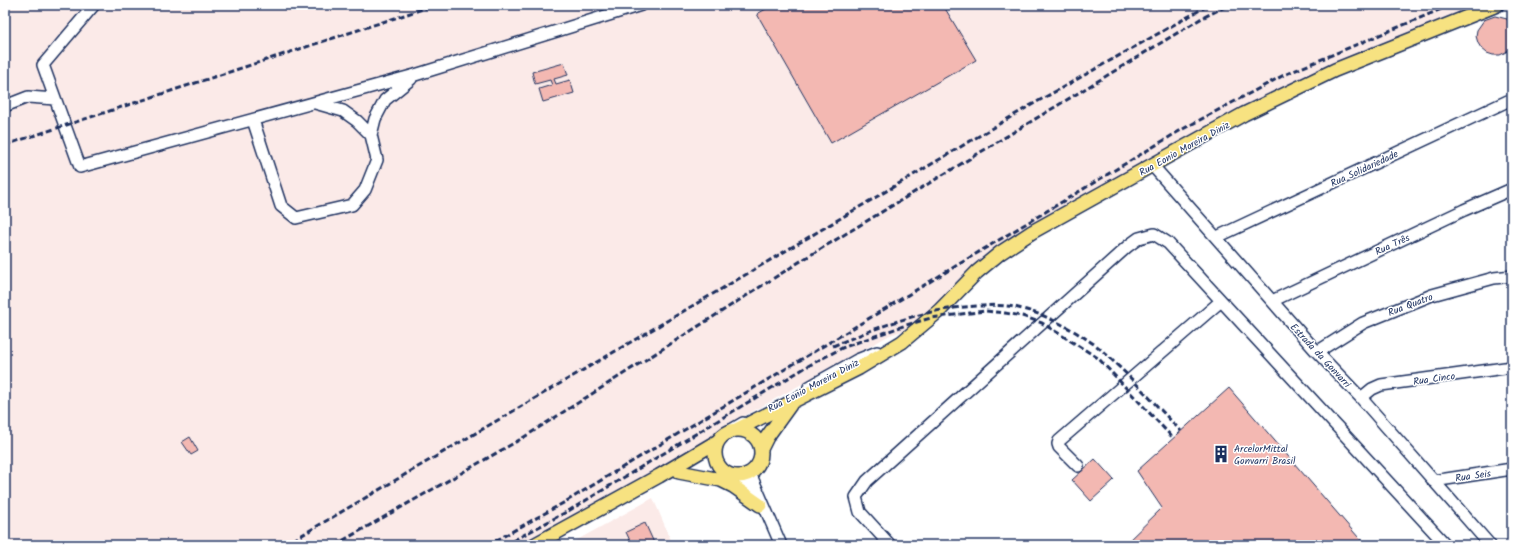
<svg xmlns="http://www.w3.org/2000/svg" width="1517" height="550" viewBox="0 0 1517 550" font-family="Kalam,sans-serif">
<rect width="100%" height="100%" fill="#fff"/>
<filter id="ink" filterUnits="userSpaceOnUse"><feTurbulence type="fractalNoise" baseFrequency=".025" numOctaves="2"/><feDisplacementMap in="SourceGraphic" scale="8" xChannelSelector="R" yChannelSelector="G"/><feConvolveMatrix kernelMatrix="1 2 1 2 8 2 1 2 1" color-interpolation-filters="sRGB"/></filter>
<g filter="url(#ink)">
<path fill="#fbeae8" d="M5,5H1478L1334,65L1003,244L983,257L940,303L915,327L890,335L721,429L711,438L676,459L519,545H5Z
M653,498L673,545H568Z"/>
<path fill="#f3b8b2" stroke="#1b2f5e" d="M773,5H943L976,60L831,143L757,14Z
M1495,16L1507,19L1512,24V47L1506,52L1500,55H1493L1487,53L1481,48L1478,43L1476,36L1477,30L1484,20Z
M564,63L568,75L554,79L556,84L570,80L574,93L543,102L539,89L552,85L550,80L535,84L532,72Z
M1229,388L1365,545H1124L1162,508L1137,471Z
M190,437L198,451L191,455L182,442Z
M1095,459L1114,480L1091,501L1072,480Z
M645,523L655,545H632L626,532Z"/>
<g fill="none" stroke-linecap="round" stroke-linejoin="round">
<g stroke="#1b2f5e" stroke-width="14">
<path id="minor" d="M94,5L43,65L80,167L415,75L641,5
M5,106L28,97L55,99
M253,120L281,206L296,218L352,205L365,190L377,160L371,135L357,121L343,111L315,103
M371,135L375,119L385,100L411,79
M1152,165L1317,352L1361,398L1490,545
M1217,237L1512,99
M1272,301L1464,210L1512,189
M1317,352L1363,323L1432,295L1494,278L1512,276
M809,387L857,360L877,352
M1361,398L1372,389L1381,385L1512,367
M726,433L743,423
M1078,466L1059,447L1058,444L1059,441L1221,301
M750,473L781,545
M741,476L757,499
M1433,481L1512,469
M890,545L860,512L856,497L867,481L1128,246L1139,238L1154,234L1168,243L1446,545"/>
</g>
<g stroke="#1b2f5e" stroke-width="16">
<path id="major" d="M736,430L859,368L902,342L940,310L977,272L1000,253L1032,232L1244,114L1335,70L1497,5
M715 453a23 23 0 1 1 46 0a23 23 0 1 1-46 0Z
M761,449L767,437L790,405
M679,472L721,480L733,486L760,505
M534,545L659,476L718,441"/>
</g>
<use href="#minor" stroke="#fff" stroke-width="11"/>
<use href="#major" stroke="#f7e281" stroke-width="13"/>
<path stroke="#1b2f5e" stroke-width="3" stroke-dasharray="6 3" stroke-linecap="butt" d="M5,145L435,5
M833,346C880,326 929,307 981,306C991,305 1003,305 1014,307C1044,313 1073,329 1098,347C1104,352 1110,358 1116,364C1139,385 1159,409 1181,431
M285,545L740,278L1026,108L1209,5
M335,545L521,439L804,259L1202,18L1229,5
M488,545L565,502L1181,130L1284,75L1451,5
M505,545L570,510L808,366L842,348L872,337L906,325L931,318L985,311L1005,313L1022,316L1042,323L1098,358L1173,438"/>
</g>
</g>
<defs>
<g id="building-bare" transform="scale(1.38)"><path d="M-4-6H4V6H1V3H-1V6H-4ZM-2.5-4.3h1.7v1.8h-1.7ZM.8-4.3h1.7v1.8H.8ZM-2.5-1h1.7V.8h-1.7ZM.8-1h1.7V.8H.8Z" fill="#1b2f5e" stroke="#fff" stroke-width="2.5" paint-order="stroke"/></g>
</defs>
<g fill-rule="evenodd">
<use href="#building-bare" x="1221" y="454"/>
</g>
<g text-anchor="middle" stroke-width="3" stroke-linejoin="round" paint-order="stroke">
<g font-size="10" fill="#1b2f5e" stroke="#fff">
<text transform="translate(1184 148) rotate(-29)" y="4">Rua Eonio Moreira Diniz</text>
<text transform="translate(1364 168) rotate(-25)" y="4">Rua Solidariedade</text>
<text transform="translate(1392 244) rotate(-25)" y="4">Rua Três</text>
<text transform="translate(1410 304) rotate(-21)" y="4">Rua Quatro</text>
<text transform="translate(1321 355) rotate(47)" y="4">Estrada da Gonvarri</text>
<text transform="translate(1434 378) rotate(-8)" y="4">Rua Cinco</text>
<text transform="translate(813 385) rotate(-28)" y="4">Rua Eonio Moreira Diniz</text>
<text transform="translate(1473 475) rotate(-8)" y="4">Rua Seis</text>
</g>
<g font-size="10" fill="#1b2f5e" stroke="#fff" text-anchor="start">
<text x="1234" y="452">ArcelorMittal<tspan x="1234" dy="12">Gonvarri Brasil</tspan></text>
</g>
</g>
<rect width="1517" height="550" fill="none" stroke="#fff" stroke-width="20"/>
<rect x="10" y="10" width="1497" height="530" fill="none" stroke="#1b2f5e" stroke-width="1.5" filter="url(#ink)"/>
</svg>
